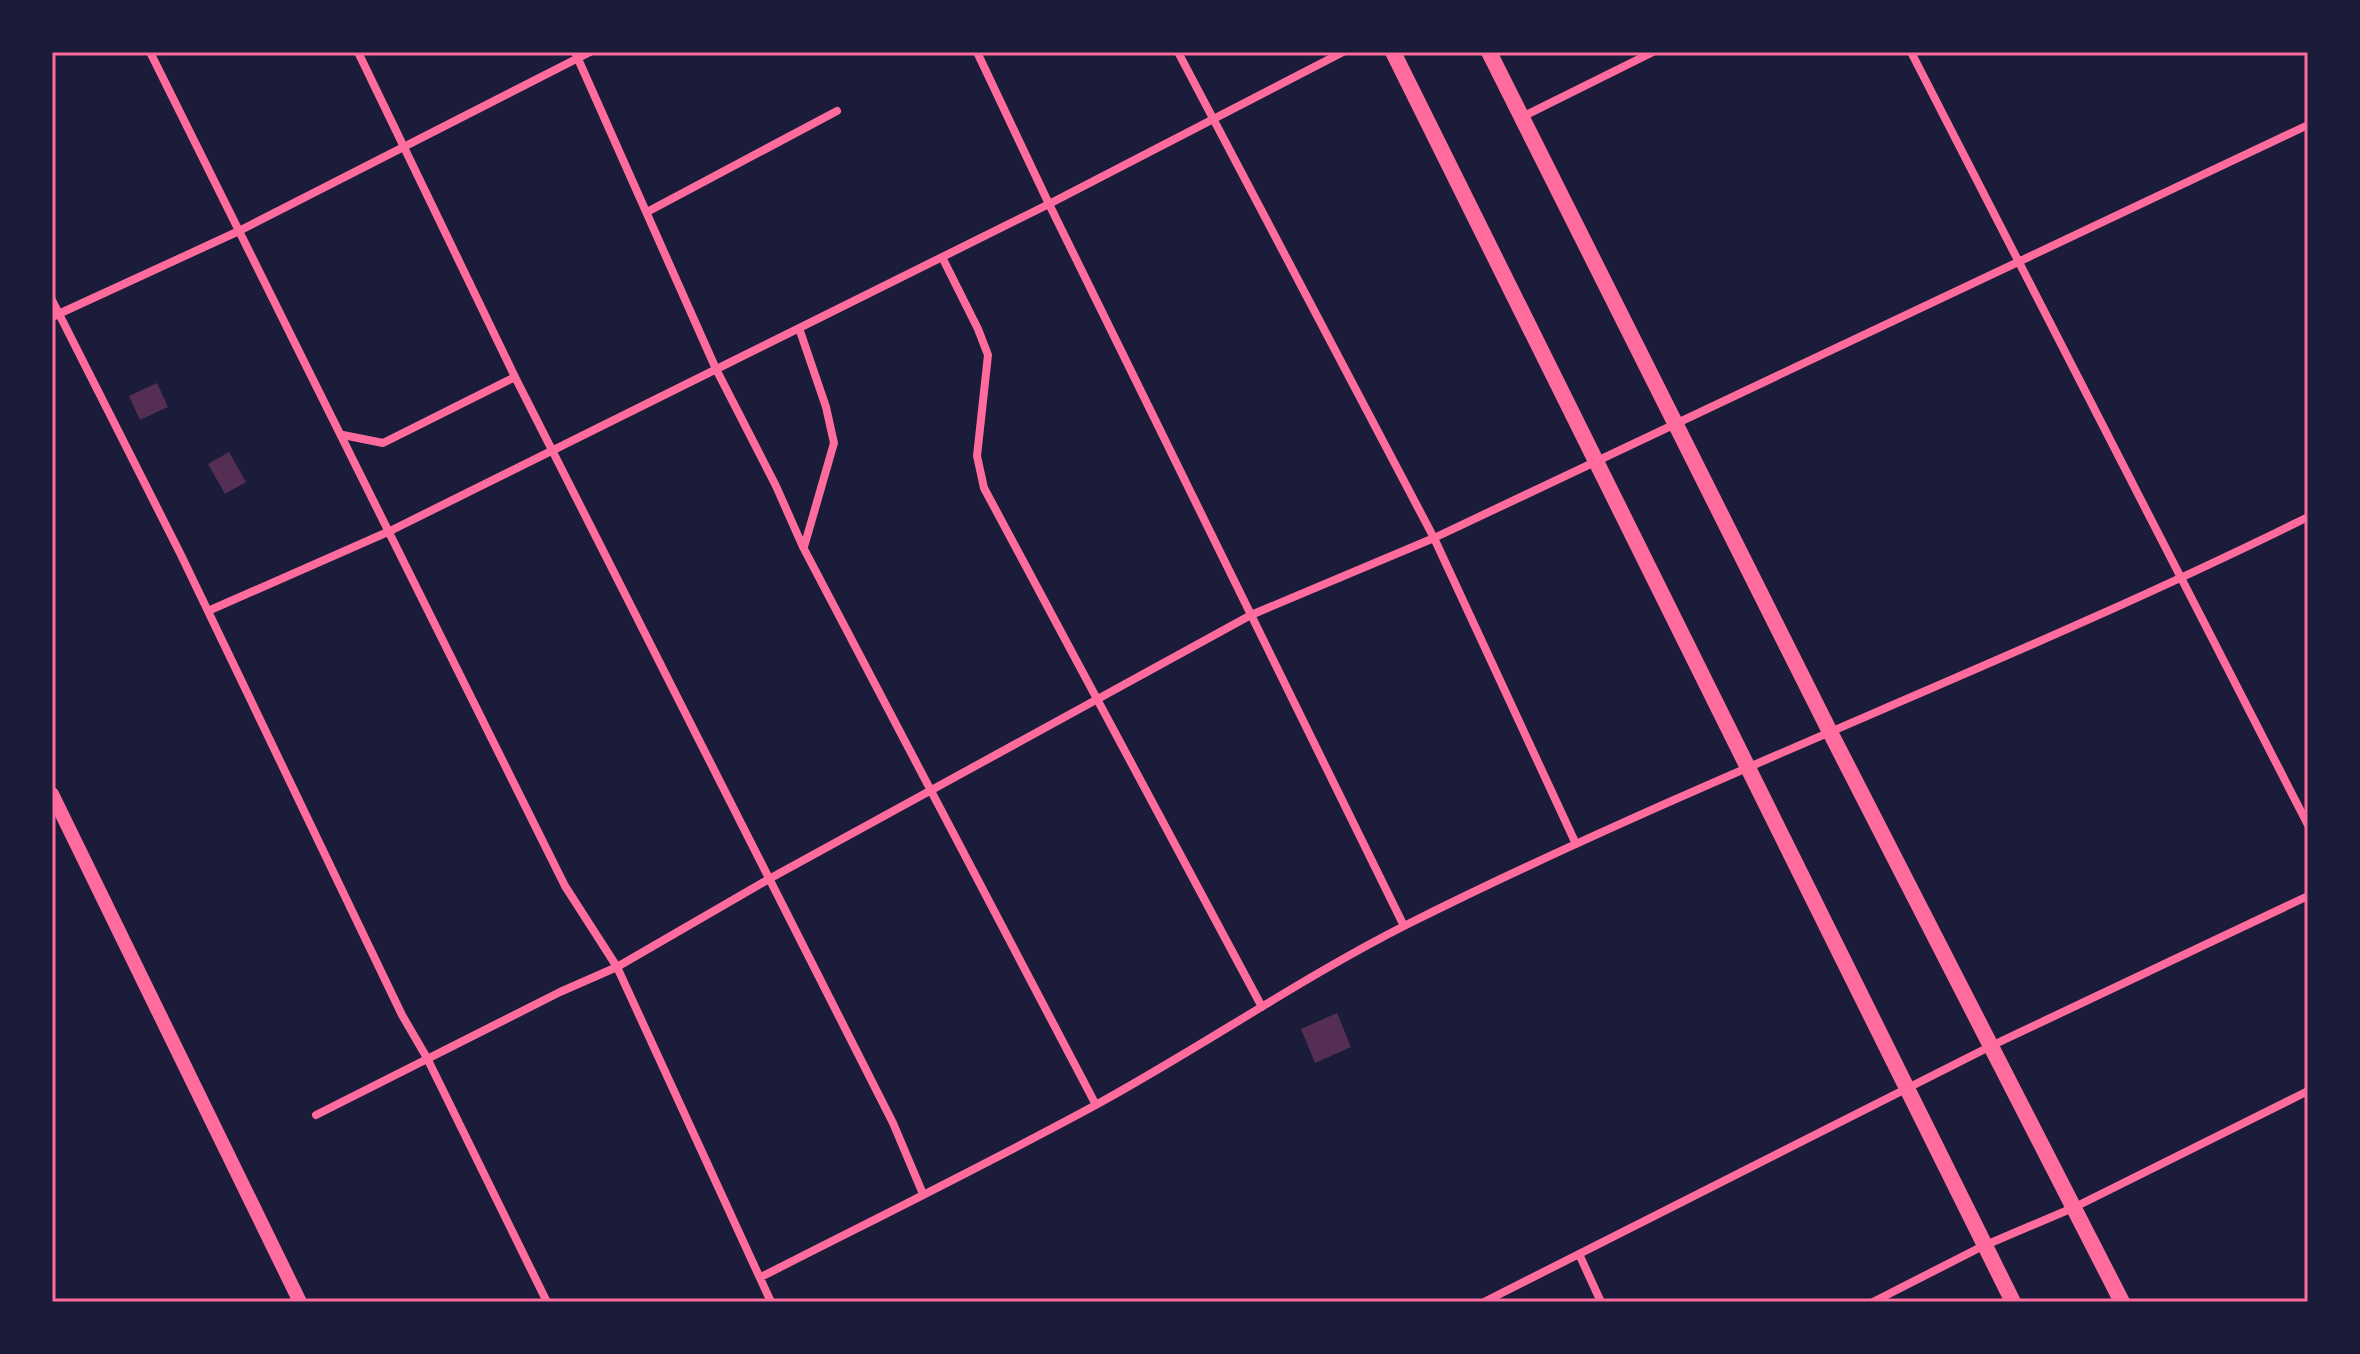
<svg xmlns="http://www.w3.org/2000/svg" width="2360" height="1354" viewBox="0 0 2360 1354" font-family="'Fira Sans',sans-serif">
<rect width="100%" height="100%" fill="#1b1b3a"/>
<path fill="#542f53" d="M157,383L168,407L140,420L129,396Z
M229,452L246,482L225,494L208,464Z
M1337,1013L1351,1047L1315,1063L1301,1029Z"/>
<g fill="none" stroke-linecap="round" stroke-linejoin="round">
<path stroke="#ff6b9d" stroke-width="8" d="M150,52L565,886L617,967L771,1302
M358,52L515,377L893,1123L923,1194
M575,52L716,369L776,486L803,547L1096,1105
M977,52L1049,204L1404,926
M1178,52L1434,538L1576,844
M1911,52L2308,825
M1522,117L1653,52
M647,212L837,111
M942,257L978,329L988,355L977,456L984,488L1262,1007
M52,300L181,555L402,1015L427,1058L547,1302
M52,317L239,231L590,52
M799,328L826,407L834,443L804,547
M343,435L383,443L515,377
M208,611L390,531L1049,204L1343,52
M316,1115L560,992L617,967L769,879L1251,615L1434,538L2308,125
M1579,1254L1601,1302
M761,1277C871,1221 983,1166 1092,1107C1199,1049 1299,979 1408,924C1702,777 2013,663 2308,517
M1484,1302L1991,1046L2308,896
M1873,1302L1981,1247L2075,1207L2308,1091"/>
<path stroke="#ff6b9d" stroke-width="14" d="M52,794L300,1302"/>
<path stroke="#ff6b9d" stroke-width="16" d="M1393,52L2013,1302
M1489,52L1829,730L2122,1302"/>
</g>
<rect width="2360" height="1354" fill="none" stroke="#1b1b3a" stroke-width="108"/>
<rect x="54" y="54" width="2252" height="1246" fill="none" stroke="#ff6b9d" stroke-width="3"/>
</svg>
